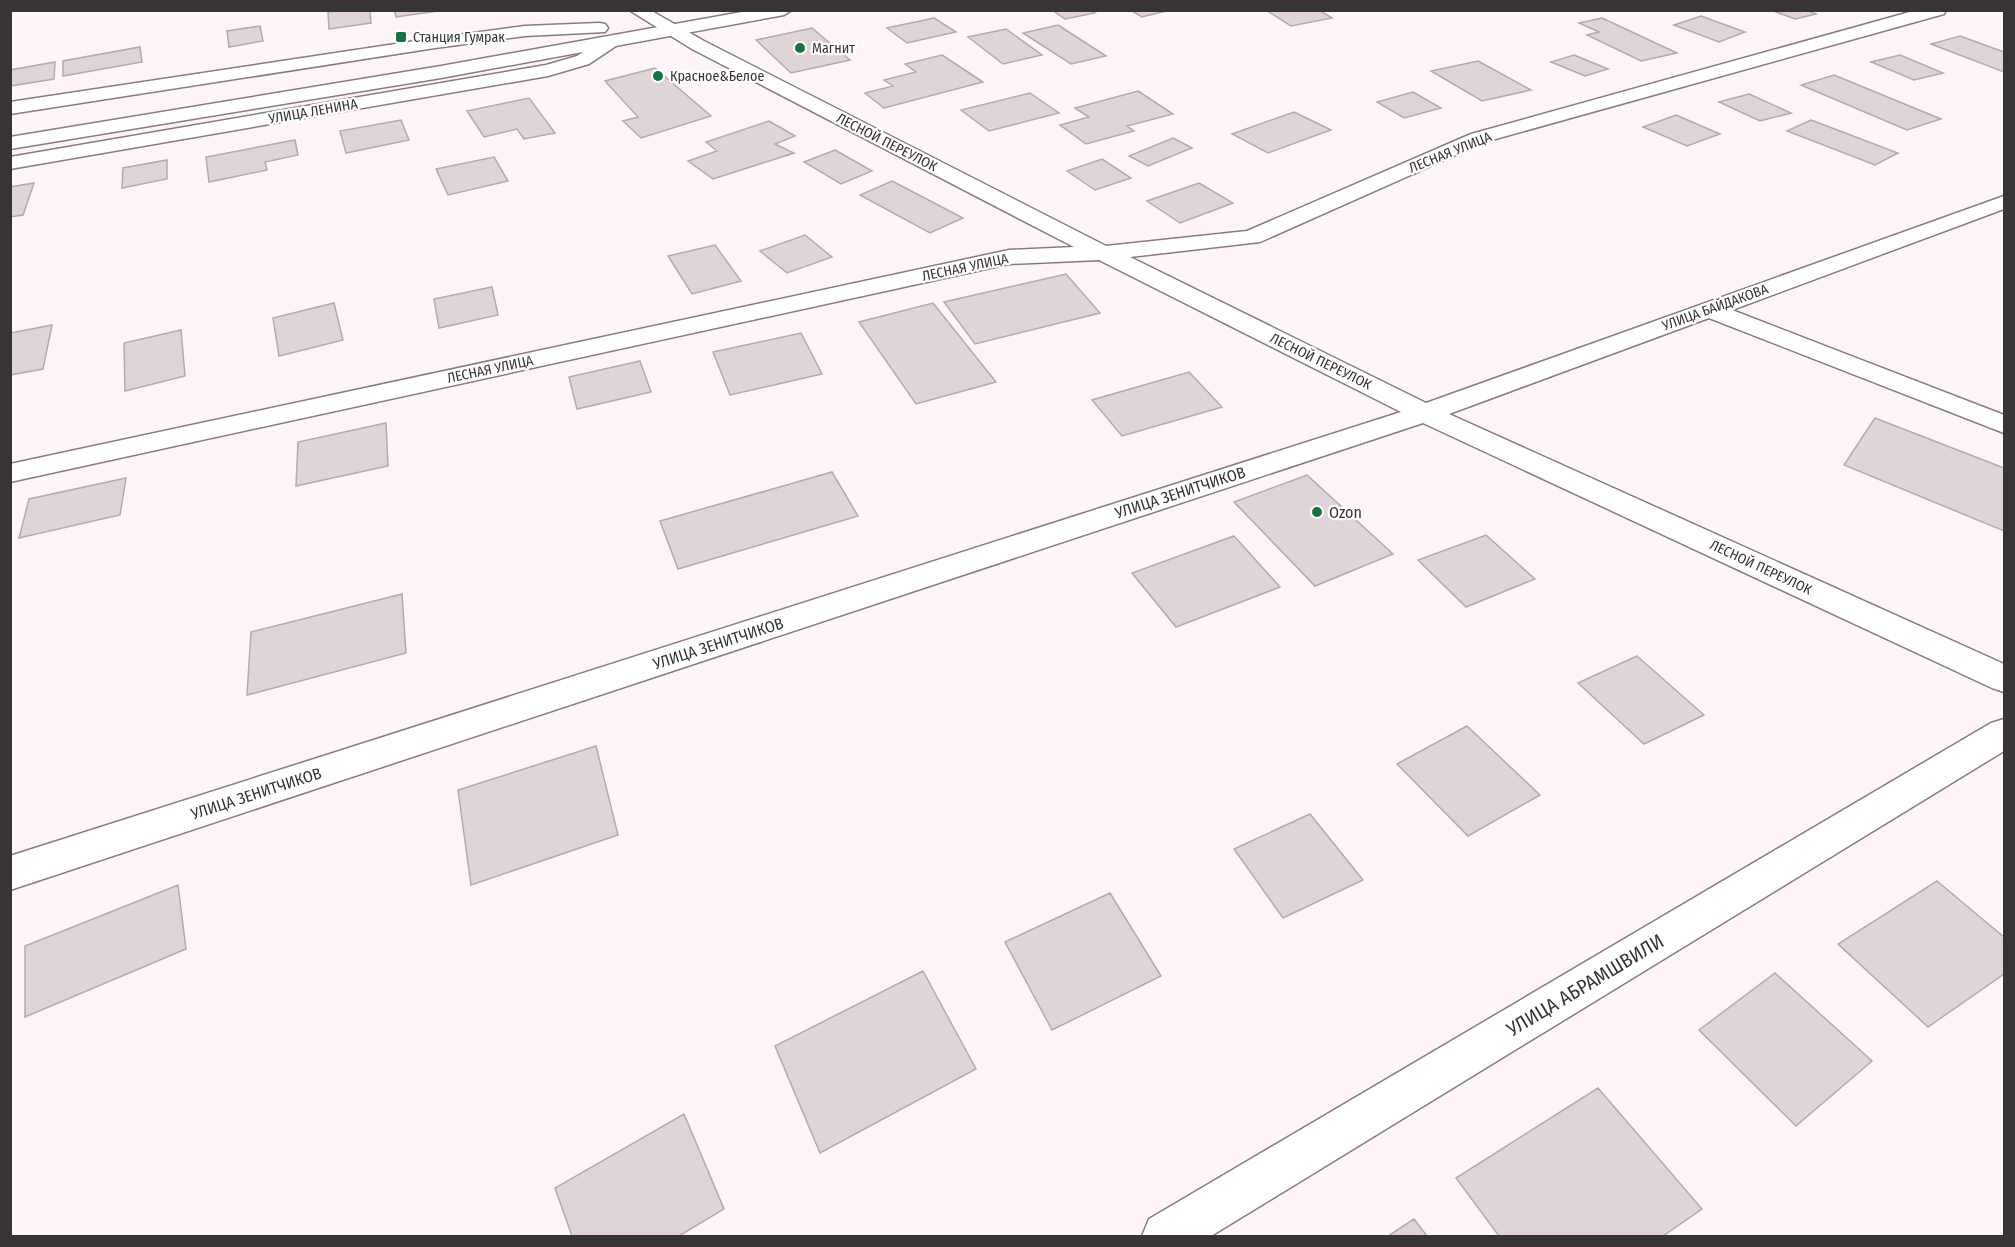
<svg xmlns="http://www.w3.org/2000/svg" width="2015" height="1247" viewBox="0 0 2015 1247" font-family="'Fira Sans Condensed',sans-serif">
<rect width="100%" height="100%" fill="#fef5f7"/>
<path fill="#dfd4d6" stroke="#b5aaad" stroke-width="1.5" d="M342,10H370L371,23L329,29L328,12Z
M394,10H445L396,17Z
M1052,10H1090L1095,13L1065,19Z
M1130,10H1165L1166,11L1142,17Z
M1266,10H1319L1332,18L1291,26Z
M1771,10H1806L1816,14L1795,19Z
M1701,16L1745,32L1719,42L1674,25Z
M934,18L956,32L907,43L887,28Z
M1602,18L1677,53L1641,61L1587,35L1599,32L1579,23Z
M1058,25L1106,56L1071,64L1023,33Z
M260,26L263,41L229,47L227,31Z
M812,28L850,60L791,73L756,40Z
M1006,29L1042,55L1003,64L968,37Z
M1960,36L2004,52V72L1931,44Z
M140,47L142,62L63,76V61Z
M942,55L983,82L884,108L865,93L893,86L884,80L916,72L905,64Z
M1574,55L1608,69L1585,76L1551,62Z
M1900,55L1943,73L1914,80L1871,62Z
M1478,61L1531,90L1482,101L1431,71Z
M55,62L54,79L10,86V70Z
M655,68L711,116L641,138L623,121L638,117L605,81Z
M1834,75L1941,119L1907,130L1801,85Z
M1138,91L1173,114L1127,126L1134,131L1086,144L1060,125L1089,117L1075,108Z
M1413,92L1441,108L1404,118L1377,102Z
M1030,93L1059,113L989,131L961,110Z
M1749,94L1791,113L1760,121L1719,102Z
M529,98L555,133L524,139L517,129L484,137L467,111Z
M1294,112L1331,130L1268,153L1232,134Z
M1676,115L1720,134L1687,146L1643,127Z
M401,120L409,140L346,153L340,131Z
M1811,120L1898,153L1875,165L1787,131Z
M769,121L795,136L775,144L794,153L713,179L688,161L717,151L706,142Z
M1173,138L1192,148L1148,166L1129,156Z
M295,140L298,155L265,162L267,170L209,182L206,157Z
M835,150L872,171L841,184L804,162Z
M494,157L508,181L448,195L436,169Z
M1102,159L1131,178L1095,190L1067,171Z
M167,160V179L122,188L123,168Z
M892,181L963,218L930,233L860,195Z
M34,183L23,215L10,217V187Z
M1199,183L1233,203L1180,223L1147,201Z
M805,235L832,257L787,273L760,251Z
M715,245L741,281L692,294L668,256Z
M1066,274L1100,313L975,344L944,302Z
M492,287L498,315L439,328L434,299Z
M334,303L343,340L279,356L273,318Z
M933,303L996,382L916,404L859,322Z
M52,325L43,369L10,375V333Z
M181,330L185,376L125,391L124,343Z
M801,333L822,374L730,395L713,352Z
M640,361L651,392L577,409L569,377Z
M1189,372L1222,407L1122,436L1092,400Z
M1875,418L2004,468V531L1844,465Z
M386,423L388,466L296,486L298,442Z
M832,472L858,516L678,569L660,521Z
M1307,475L1393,554L1315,586L1234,502Z
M126,478L120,515L19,538L29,499Z
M1486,535L1535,579L1466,607L1418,560Z
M1234,536L1280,587L1176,627L1132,573Z
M402,594L406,653L247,695L251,632Z
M1637,656L1704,715L1644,744L1578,683Z
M1467,726L1540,795L1468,836L1397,764Z
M596,746L618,835L471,885L458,790Z
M1310,814L1363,880L1283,918L1234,849Z
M1937,881L2004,937V974L1928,1027L1838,944Z
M178,885L186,949L25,1017V946Z
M1110,893L1161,976L1052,1030L1005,942Z
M923,971L976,1069L820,1153L775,1046Z
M1775,973L1872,1061L1796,1126L1699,1030Z
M1598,1088L1702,1209L1663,1236H1499L1456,1178Z
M684,1114L724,1209L679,1236H572L555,1188Z
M1414,1219L1427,1236H1388Z"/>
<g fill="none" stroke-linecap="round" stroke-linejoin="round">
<g stroke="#877d7f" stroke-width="3">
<path id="minor" d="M629,10H650L704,41L1106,246L1247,231L1471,134L1917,10H1946L1944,14L1485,142L1260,242L1130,257L1426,403L2004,196V209L1732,310L2004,415V433L1709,318L1449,414L2004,664V692L1992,688L1423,423L10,890V856L1401,412L1099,260L1009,264L10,482V464L1009,250L1074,247L692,49Z
M599,23L605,24L608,28L605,32L525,36L435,48L10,114V102L435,38L525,26Z
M610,37L616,38L619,42L616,46L589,64L548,76L10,169V157L546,65L577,56L604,38Z
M2004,719V751L1211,1236H1142L1149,1219L1991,723Z"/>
</g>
<g stroke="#877d7f" stroke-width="3">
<path id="major" d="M753,10H792L784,15L441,78L10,149V137L441,66Z"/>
</g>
<use href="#minor" fill="#fff" fill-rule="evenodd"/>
<use href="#major" fill="#fff" fill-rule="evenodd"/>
</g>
<g fill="#177145" stroke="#fff" stroke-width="2">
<rect x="395" y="31" width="12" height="12" rx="3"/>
<circle cx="800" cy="48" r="6"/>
<circle cx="658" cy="76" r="6"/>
<circle cx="1317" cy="512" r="6"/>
</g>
<g text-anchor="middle" stroke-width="4.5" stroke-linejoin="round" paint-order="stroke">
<g font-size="14" fill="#383435" stroke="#fff" text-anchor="start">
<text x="413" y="42">Станция Гумрак</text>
<text x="812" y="53">Магнит</text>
<text x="670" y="81">Красное&amp;Белое</text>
</g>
<g font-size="14" fill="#383435" stroke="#fff">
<text transform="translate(313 111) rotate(-10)" y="5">УЛИЦА ЛЕНИНА</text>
<text transform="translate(887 142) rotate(27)" y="5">ЛЕСНОЙ ПЕРЕУЛОК</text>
<text transform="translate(1450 152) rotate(-22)" y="5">ЛЕСНАЯ УЛИЦА</text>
<text transform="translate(965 267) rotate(-12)" y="5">ЛЕСНАЯ УЛИЦА</text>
<text transform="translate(1715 307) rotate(-20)" y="5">УЛИЦА БАЙДАКОВА</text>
<text transform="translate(1321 361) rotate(26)" y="5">ЛЕСНОЙ ПЕРЕУЛОК</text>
<text transform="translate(490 369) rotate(-12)" y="5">ЛЕСНАЯ УЛИЦА</text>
<text transform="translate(1761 567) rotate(25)" y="5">ЛЕСНОЙ ПЕРЕУЛОК</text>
</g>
<g font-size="16" fill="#383435" stroke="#fff">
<text transform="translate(1180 492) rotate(-18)" y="6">УЛИЦА ЗЕНИТЧИКОВ</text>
<text transform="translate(718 643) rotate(-18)" y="6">УЛИЦА ЗЕНИТЧИКОВ</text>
<text transform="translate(256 793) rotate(-18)" y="6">УЛИЦА ЗЕНИТЧИКОВ</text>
</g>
<g font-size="16" fill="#383435" stroke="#fff" text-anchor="start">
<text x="1329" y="518">Ozon</text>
</g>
<g font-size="20" fill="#383435" stroke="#fff">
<text transform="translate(1585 985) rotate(-31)" y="7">УЛИЦА АБРАМШВИЛИ</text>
</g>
</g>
<rect width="2015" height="1247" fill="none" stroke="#383435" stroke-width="24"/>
</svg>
